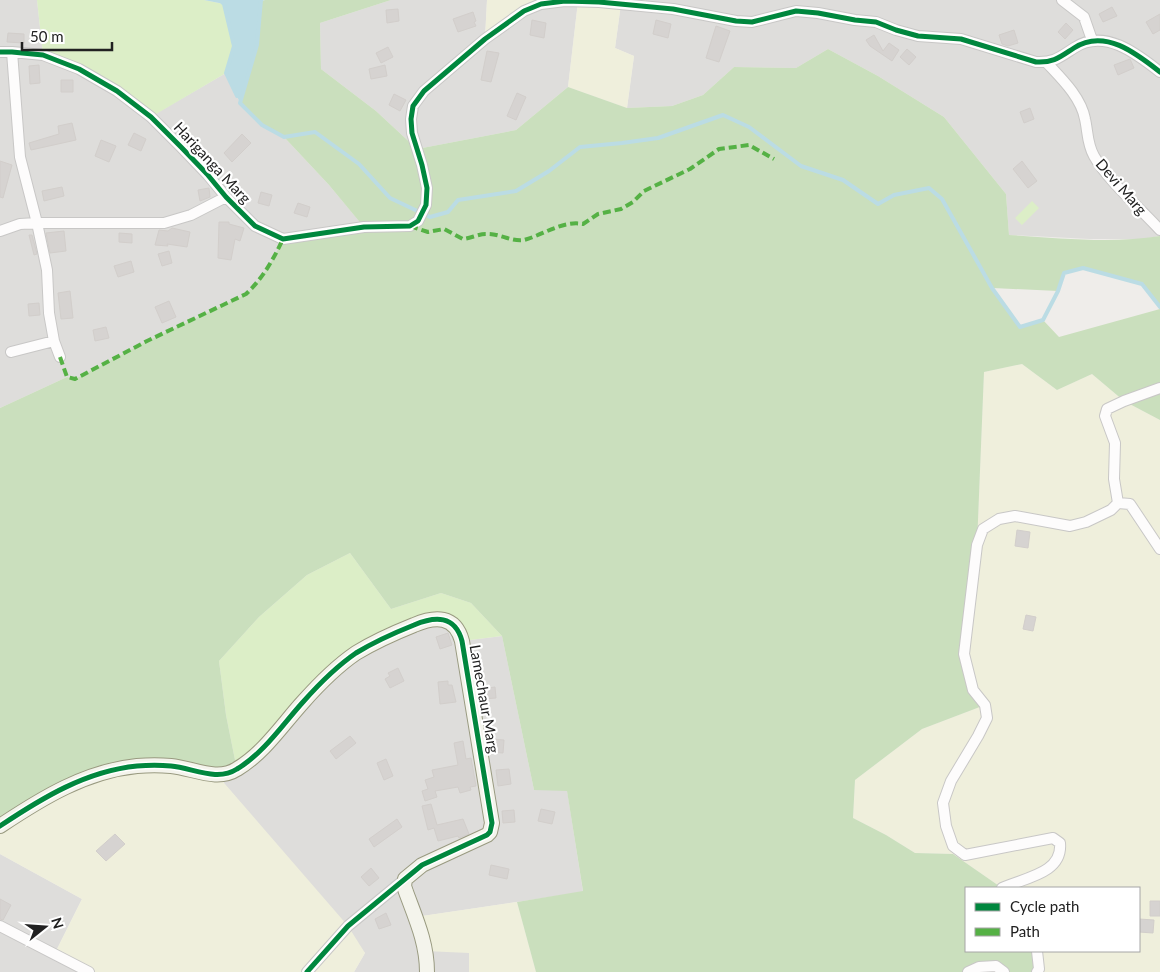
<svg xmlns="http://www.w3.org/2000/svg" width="1160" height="972" viewBox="0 0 1160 972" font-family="Lato,sans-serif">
<rect width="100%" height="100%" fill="#efedea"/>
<path fill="#dedddb" d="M0,0H37L43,55L79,69L150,117L226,73L240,103L262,125L284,137L329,185L364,227L271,263L258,283L246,294L147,341L75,379L67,377L0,408Z
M391,0H487L485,38L524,11L578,1L568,87L516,130L417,149L376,111L321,69L320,23Z
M646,0H1160V236L1142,239H1090L1009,235L1006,194L944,117L878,76L828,49L796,68L734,67L703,95L672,106L627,108L634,56L615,48L621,4L645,6Z
M437,619L462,641L502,636L534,790H567L583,892L416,917L470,953L469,972H354L365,953L218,776L355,654Z
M0,854L82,899L54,955L89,972H0Z"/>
<path fill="#efefdc" d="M487,0H646L645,7L621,4L615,48L634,56L627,108L568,87L578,2L541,4L485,39Z
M1022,364L1057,390L1092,374L1124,401L1160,420V972H1037V951H1139V888H1002L953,854L915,853L886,835L853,818L855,780L922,729L985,705L973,690L964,654L977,545L984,372Z
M137,766L218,776L348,926L365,953L354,972H89L54,955L82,899L0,854V826L39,799Z
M517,902L536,972H469V953L425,951L415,917Z"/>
<path fill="#dceec7" d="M37,0H204L224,4L234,46L226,73L151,117L117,91L43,55Z
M1032,201L1039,208L1022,225L1015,218Z
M350,553L391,609L441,593L471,603L502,636L462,641L445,620L355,654L237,770L226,715L219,661L259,617L307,575Z"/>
<path fill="#cadfbd" d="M265,0H391L320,23L321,69L376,111L417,149L516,130L568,87L627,108L672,106L703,95L734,67L796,68L828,49L878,76L944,117L1006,194L1009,235C1057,238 1112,244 1160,236V307L1142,284L1083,268L1065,273L1058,291L993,288L1020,327L1043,320L1059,337L1160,309V420L1124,401L1092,374L1057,390L1022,364L984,372L977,545L969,605V675L985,705L922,729L855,780L853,818L886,835L915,853L953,854L1002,888H966V951H1037V972H1004L996,966L968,972H536L517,902L583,891L567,791L534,790L502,636L471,603L441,593L391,609L350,553L307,575L259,617L219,661L226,715L237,770L107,772L0,826V408L67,377L75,379L147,341L246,294C263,278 273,260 283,239L363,226L329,185L284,137L262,125L240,103L257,45L261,1Z"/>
<path fill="#bbdce4" d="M204,0H265L261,1L257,45L240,103L226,73L234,45L224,4Z"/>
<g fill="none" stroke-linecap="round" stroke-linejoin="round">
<path stroke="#bbdce4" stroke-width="4" d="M220,0L224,4L234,46L226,73L237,96
M261,0L257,45L240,103L262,125L284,137L315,132L359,164L390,198L430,217L448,212L458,200L516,191L549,171L580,147L622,143L658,138L723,115L749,127L801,166L843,180L878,204L894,195L929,188L942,199L992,288L1020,327L1043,320L1058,291L1064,273L1083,268L1142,284L1160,307"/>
</g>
<path fill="#d6d3d1" stroke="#d2cecb" d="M1112,7L1117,16L1103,22L1099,14Z
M398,9L399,21L387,23L386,10Z
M473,12L476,21L474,22L476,26L458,32L453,19Z
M1160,14V30L1153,34L1146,22Z
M532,20L546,23L544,38L530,35Z
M656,20L671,24L668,38L653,34Z
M1066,23L1073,30L1065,39L1058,32Z
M716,26L730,31L719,62L706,58Z
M1014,30L1018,43L1008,46L1002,44L999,35Z
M8,33L24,34V43L7,42Z
M874,35L883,51L889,43L899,50L892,61L870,46L866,40Z
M388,47L393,57L381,63L376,53Z
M907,49L916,57L909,65L900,57Z
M487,51L499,53L491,82L481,80Z
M1130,59L1134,68L1118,75L1114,65Z
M39,65L40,83L30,84L29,66Z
M385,65L387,76L371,79L369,69Z
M61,80H73V92H61Z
M517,93L526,97L516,120L507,116Z
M394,94L406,100L400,111L389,105Z
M1030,108L1034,119L1024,123L1020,112Z
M72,123L76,140L31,150L29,143L59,134L58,126Z
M134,133L146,139L141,151L128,145Z
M242,134L251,143L232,162L224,153Z
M101,140L116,146L109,162L95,156Z
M0,161L12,165L3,198L0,197Z
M1022,161L1037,181L1028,188L1013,169Z
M62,187L64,196L44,201L42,191Z
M209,188L210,197L200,201L198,190Z
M261,192L272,195L269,206L258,203Z
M298,203L310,207L307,217L294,213Z
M219,222H229V224L244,228L240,241L235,239L231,260L218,258Z
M172,228L190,232L187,247L167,244L168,246L155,245L159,230L168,231Z
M64,231L66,251L50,253L46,233Z
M119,233L132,234V243L119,242Z
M29,235H32L37,254L34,255Z
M169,251L172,263L162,266L158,254Z
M131,261L134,272L118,277L114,266Z
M70,291L73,318L61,319L58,293Z
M169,301L176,317L162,323L155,307Z
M39,303L40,315L29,316L28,304Z
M106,327L109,338L95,341L93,330Z
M1017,530L1030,532L1028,548L1015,546Z
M1026,615L1036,617L1033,631L1023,629Z
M448,633L452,645L440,649L436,637Z
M398,668L404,681L390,688L385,679L390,676L388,673Z
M448,681V685H452L456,702L440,704L438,682Z
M495,687L496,698L483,699L482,689Z
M350,736L356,743L336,759L330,751Z
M490,739L504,740L503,753L490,752Z
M463,741L466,759L471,758L476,786L470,787L471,790L460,793L458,787L435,791L437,797L425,801L422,791L428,789L425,780L434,777L432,770L458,765L454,743Z
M386,759L393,776L384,780L377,763Z
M509,769L511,784L498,786L496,770Z
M431,804L437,825L463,819L469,834L459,838L458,836L438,841L434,828L428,830L422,806Z
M541,809L555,812L552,824L538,821Z
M514,810L515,822L503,823L502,811Z
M397,819L402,827L374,847L369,839Z
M115,834L125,844L106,861L96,851Z
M491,865L509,869L507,879L489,875Z
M371,868L379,878L369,886L361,877Z
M0,899L11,905L3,920L0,919Z
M1150,901H1160V916H1150Z
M386,913L391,925L379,929L375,919Z
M1139,919L1154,920L1153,933L1139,932Z"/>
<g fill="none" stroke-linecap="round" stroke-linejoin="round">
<g stroke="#c8c7c6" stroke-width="12">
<path id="street" d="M1062,0L1084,17L1092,40
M0,52H12L43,55L79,69L117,91L151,117L181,147L207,174L226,197L255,226L283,239L364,227L410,226L418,221L426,205L427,188L422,165L412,133L411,119L413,106L424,91L485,39L524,11L541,4L565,1L599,2L673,9L736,21L752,22L796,11L818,13L855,20L876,22L896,30L918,36L961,39L1036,62C1054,63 1060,57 1074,48C1104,28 1136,53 1160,72
M12,52L20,157L37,223L47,270L49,313L54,341L60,357
M1047,63C1061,78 1081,97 1085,119C1088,132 1087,144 1094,156C1108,181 1140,208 1160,230
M0,231L20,224L37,223H164L191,215L226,197
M11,352L54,341
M1118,503L1114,479L1115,443L1105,416L1107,409L1124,401L1160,388
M1118,503L1130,504L1160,549
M1002,888C1023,878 1063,874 1060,843L1053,838L965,855L953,846L946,826L943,803L951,781L978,736L987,718L985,705L973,690L964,654L977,545L983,529L999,519L1015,516L1070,526L1086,522L1111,510L1118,503
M0,926L89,972
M1037,951L1039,969L1037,972
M307,972L348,926L405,879
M968,972L979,967L996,966L1004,972"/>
</g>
<g stroke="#999a80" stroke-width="16">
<path id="secondary" d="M0,826C42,798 86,771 137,766C148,765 161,765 171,766C193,768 217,782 237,769C264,753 283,724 303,702C319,684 337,666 356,653C374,642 394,633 414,625C435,616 455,615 462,641L492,823L490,832L487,835L422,865L405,879L404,886L406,892C416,919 427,943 427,972"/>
</g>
<use href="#street" stroke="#fdfcfc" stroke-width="10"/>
<use href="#secondary" stroke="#f4f4ec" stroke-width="14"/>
<path stroke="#55b145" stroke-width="4" stroke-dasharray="8 4" stroke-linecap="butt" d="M410,226L428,232L444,229L463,239C471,238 479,234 486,234C499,233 511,242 524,240C543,235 563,220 583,224L598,214L621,209L633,202L644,191L690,169L719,149L749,145L774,159
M60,357L67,377L75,379L147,341L246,294C263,278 273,260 283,239"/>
<g stroke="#fff" stroke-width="8">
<path id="cycleway" d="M0,52H12L43,55L79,69L117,91L151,117L181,147L207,174L226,197L255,226L283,239L364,227L410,226L418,221L426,205L427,188L422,165L412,133L411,119L413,106L424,91L485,39L524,11L541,4L565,1L599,2L673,9L736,21L752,22L796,11L818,13L855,20L876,22L896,30L918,36L961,39L1036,62C1054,63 1060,57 1074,48C1104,28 1136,53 1160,72
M0,826C42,798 86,771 137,766C148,765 161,765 171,766C193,768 217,782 237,769C264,753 283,724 303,702C319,684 337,666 356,653C374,642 394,633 414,625C435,616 455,615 462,641L492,823L490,832L487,835L422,865L348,926L307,972"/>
</g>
<use href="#cycleway" stroke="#00873e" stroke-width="5"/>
</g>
<g text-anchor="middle" stroke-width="4.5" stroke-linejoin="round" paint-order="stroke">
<g font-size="15" fill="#212121" stroke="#fff">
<text transform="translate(212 163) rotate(47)" y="5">Hariganga Marg</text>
<text transform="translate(1121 187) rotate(49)" y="5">Devi Marg</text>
<text transform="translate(484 699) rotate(80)" y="5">Lamechaur Marg</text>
</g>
</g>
<rect x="965" y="887" width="175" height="65" fill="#ffffff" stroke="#a6a6a6"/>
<rect x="975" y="903" width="25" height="8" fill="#00873e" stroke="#a6a6a6"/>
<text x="1010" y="912" font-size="15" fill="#212121">Cycle path</text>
<rect x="975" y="928" width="25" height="8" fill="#55b145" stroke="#a6a6a6"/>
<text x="1010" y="937" font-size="15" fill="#212121">Path</text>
<g transform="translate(45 927) rotate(73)" stroke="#ffffff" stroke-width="4" paint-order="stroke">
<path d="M0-4L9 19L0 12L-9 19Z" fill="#212121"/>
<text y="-8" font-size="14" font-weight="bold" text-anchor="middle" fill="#212121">N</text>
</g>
<path d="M22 42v8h90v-8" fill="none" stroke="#212121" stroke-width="2.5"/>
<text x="30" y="42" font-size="15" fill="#212121" stroke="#ffffff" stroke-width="4" paint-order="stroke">50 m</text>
</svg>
